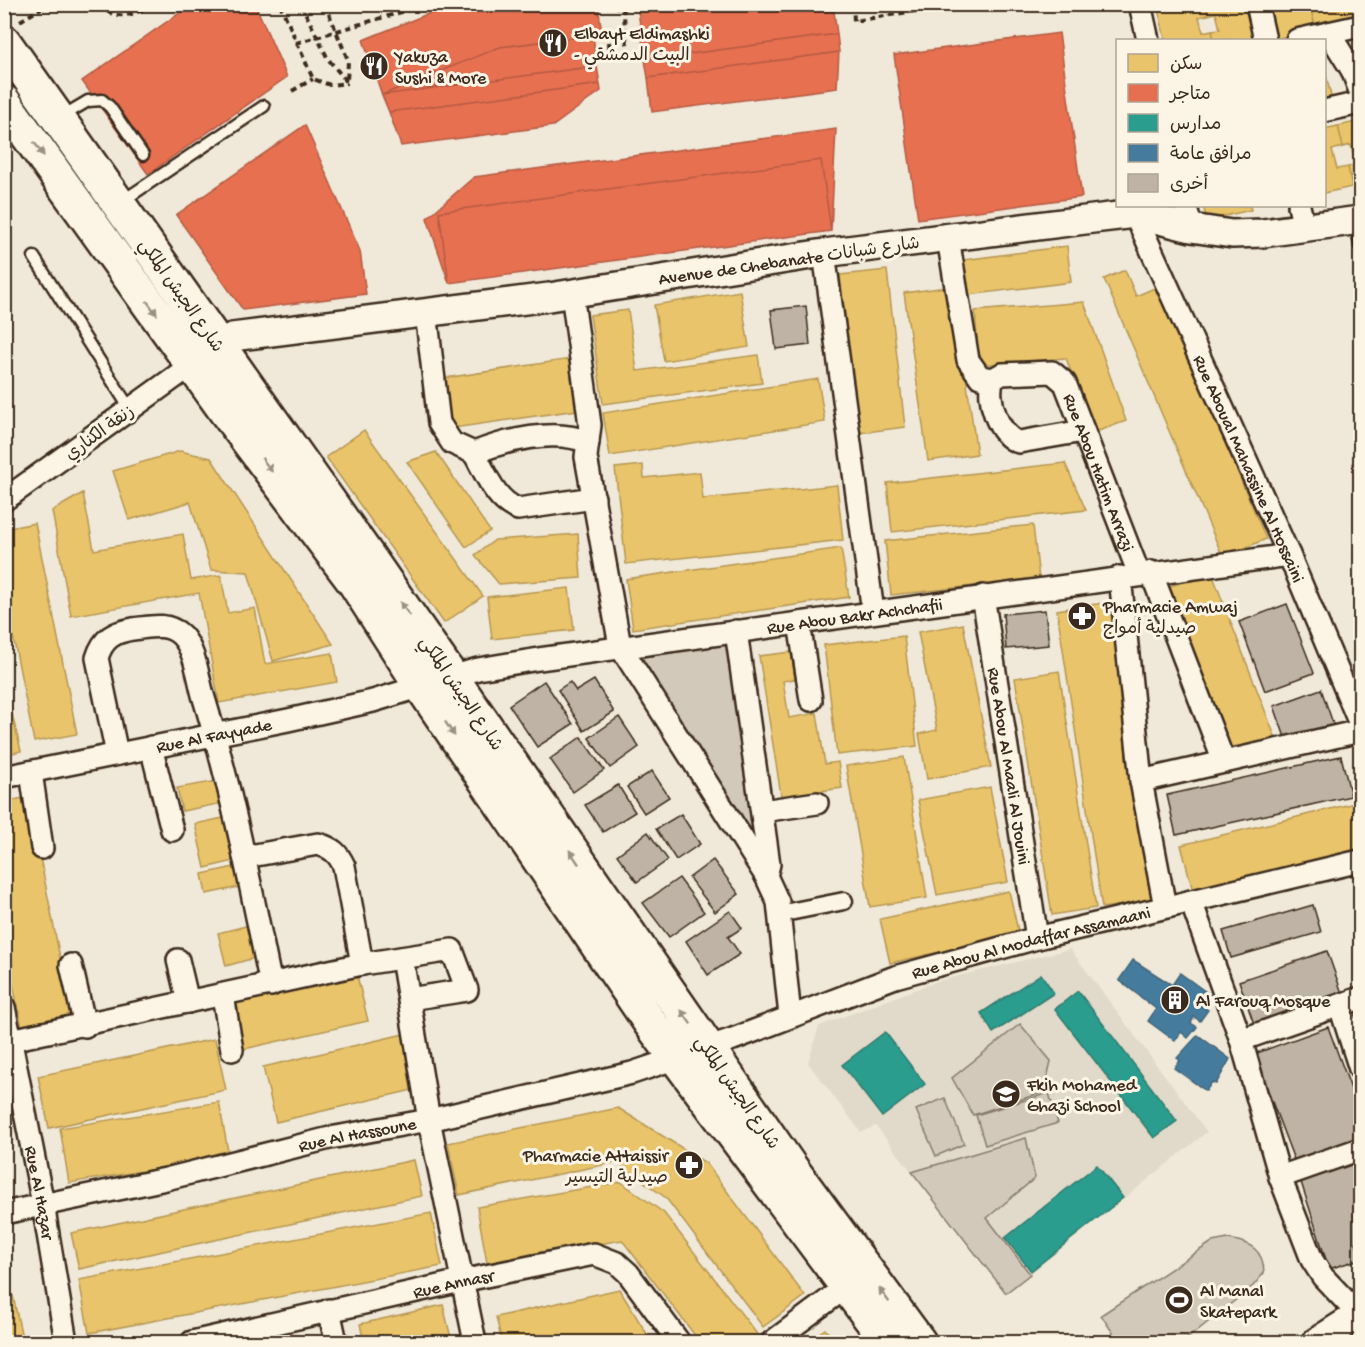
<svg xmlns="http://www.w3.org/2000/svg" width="1365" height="1347" viewBox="0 0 1365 1347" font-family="'Gochi Hand','Playpen Sans Arabic',sans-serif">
<rect width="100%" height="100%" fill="#f0e9d9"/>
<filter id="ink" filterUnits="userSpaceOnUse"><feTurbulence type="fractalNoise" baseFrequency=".0167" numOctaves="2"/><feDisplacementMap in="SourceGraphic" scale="12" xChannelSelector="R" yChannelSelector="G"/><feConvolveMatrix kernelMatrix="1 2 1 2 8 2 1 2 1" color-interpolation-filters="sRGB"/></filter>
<g filter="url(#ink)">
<path fill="#e1d9c9" d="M1070,949L1207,1132L1006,1293L876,1126L861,1132L808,1063L819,1026L938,981Z"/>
<path fill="#d2c9ba" stroke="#867a6c" stroke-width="1.5" d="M734,643L764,855L636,658Z
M1020,1024L1051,1061L1044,1092L973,1115L952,1078Z
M1049,1093L1058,1123L985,1145L976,1115Z
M945,1098L964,1144L936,1156L916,1110Z
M1026,1138L1035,1178L987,1218L1030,1274L1006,1293L912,1172Z
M1228,1239C1250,1242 1264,1250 1264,1273L1253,1286L1183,1342H1119L1101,1315L1212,1242Z"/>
<path fill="#e9c46a" stroke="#b59653" stroke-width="1.5" d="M1157,4H1206L1208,15L1199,17L1203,32L1212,30L1214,40H1165Z
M1206,4H1250L1258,40H1214L1212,30L1220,29L1216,13L1208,15Z
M1262,4H1297L1299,12L1311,10L1316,30L1270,40Z
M1322,4H1355L1358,21L1316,30L1311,10L1323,7Z
M1324,67L1334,108L1324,110Z
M1360,121V185L1352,187L1348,167L1355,165L1351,145L1343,147L1338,126Z
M1338,126L1343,147L1332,150L1337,169L1348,167L1352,187L1324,193V129Z
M1203,206H1250L1251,210L1207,220Z
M1067,246L1071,282L969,295L964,260Z
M887,270L905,427L859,433L840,275Z
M1125,270L1136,296L1159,286L1266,539L1223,557L1104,279Z
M953,286L977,454L928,461L904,293Z
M740,291L749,347L664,361L654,305Z
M1084,302L1126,421L1093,433L1066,358L979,365L975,311Z
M628,310L637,371L758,355L762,383L603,404L590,315Z
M577,358L584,409L447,429L439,379Z
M818,379L825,422L610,456L603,413Z
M364,430L483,596L444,623L326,457Z
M180,451L211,458L333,644L273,661L248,572L211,570L190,502L129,520L113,471Z
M436,452L490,531L466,547L407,462Z
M1065,463L1086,510L892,532L887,483Z
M643,465L644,478L700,472L703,499L837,485L843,540L626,564L615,468Z
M83,493L94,550L183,534L191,580L221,575L228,613L255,608L265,664L332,653L337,682L219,703L199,593L71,616L52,511Z
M35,523L77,734L34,742L4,591V529Z
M1033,525L1039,579L891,595L885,541Z
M578,534L581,578L499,584L475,555L495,540Z
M841,548L849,597L633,629L626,579Z
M1211,571L1276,739L1231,756L1166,588Z
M569,588L574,630L492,639L487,597Z
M1110,602L1156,900L1102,908L1057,610Z
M963,624L991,767L927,779L919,734L937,730L918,632Z
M904,636L917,746L837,755L824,645Z
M791,652L795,679L783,681L789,718L817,713L825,764L838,762L842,788L807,793L809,804L783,808L759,656Z
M1059,671L1096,908L1052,915L1015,678Z
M4,681L21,751L4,755Z
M904,757L927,898L870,907L846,766Z
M218,781L223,803L182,811L177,788Z
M990,787L1008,882L937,895L918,800Z
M28,797L72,1018L22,1028L4,940V802Z
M1359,802L1360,851L1193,891L1181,845Z
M228,817L238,860L205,868L195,824Z
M239,866L244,886L206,894L202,874Z
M1009,891L1019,935L890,963L880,919Z
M250,925L258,957L226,966L218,933Z
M356,971L368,1021L244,1049L232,1000Z
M404,1034L417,1089L276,1122L263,1067Z
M215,1039L226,1090L49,1128L38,1076Z
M219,1102L229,1157L69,1183L60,1128Z
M618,1108L706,1163L805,1296L763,1327L666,1198L617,1162L459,1195L448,1143Z
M414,1160L422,1196L79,1269L71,1233Z
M621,1182L664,1213L760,1338L754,1342H700L622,1240L487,1263L477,1207Z
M431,1213L442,1266L89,1333L79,1280Z
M4,1256L10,1278L4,1280Z
M619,1289L652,1342H502L496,1317Z
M13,1296L23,1342H4V1297Z
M443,1305L452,1342H364L360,1324Z
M825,1329L836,1342H807Z"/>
<path fill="#e76f51" stroke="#b35a42" stroke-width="1.5" d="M206,4H255L287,77L148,174L82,81L181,12Z
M452,4H598L602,34L500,47L382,95L363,40Z
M761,4H833L837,34L645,60L638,11Z
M1059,33L1082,197L918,219L894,55Z
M837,34L839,52L648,78L645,60Z
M593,35L597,66L382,95L500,47Z
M839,52L837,88L652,112L648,78Z
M597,66L600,84L389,112L382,95Z
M600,84L601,91L553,126L401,146L389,112Z
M305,125L360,251L366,294L243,310L176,215Z
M836,129L831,231L821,160L439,212L449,283L427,218L474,177Z
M821,160L831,231L449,283L439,212Z"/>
<path fill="#2a9d8f" stroke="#2f7a6d" stroke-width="1.5" d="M1041,974L1054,993L993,1033L981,1013Z
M1078,991L1177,1121L1154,1138L1055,1009Z
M885,1032L925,1084L882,1117L842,1065Z
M1097,1165L1123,1198L1031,1271L1005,1238Z"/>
<path fill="#457b9d" stroke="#426377" stroke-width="1.5" d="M1133,960L1172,985L1180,973L1210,995L1202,1006L1208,1010L1200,1021L1194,1017L1191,1023L1197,1027L1188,1038L1181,1032L1175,1041L1148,1021L1156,1009L1119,980Z
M1198,1035L1230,1059L1216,1084L1212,1082L1206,1091L1174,1068L1180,1060L1177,1058Z"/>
<path fill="#beb3a4" stroke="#3b2a1e" stroke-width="1.5" d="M806,306L810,345L776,349L771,310Z
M1287,604L1314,673L1265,691L1239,622Z
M1045,610L1049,645L1006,649L1003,614Z
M594,680L614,712L584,731L558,690L570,682L576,691Z
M544,681L573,724L537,747L509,705Z
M1321,689L1334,726L1287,743L1274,706Z
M619,717L639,747L610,768L589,738Z
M581,737L604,770L573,792L550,759Z
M1341,756L1351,796L1176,835L1167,795Z
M652,771L669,797L644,813L627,787Z
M618,785L635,812L603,832L585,805Z
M681,814L700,844L676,860L656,829Z
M648,832L668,860L637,882L617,855Z
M713,860L739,894L715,912L689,878Z
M679,878L704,912L669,937L643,903Z
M1360,895V915L1354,897Z
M1313,905L1321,932L1231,958L1223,931Z
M730,911L742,928L728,937L740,954L708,975L686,941Z
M1327,951L1343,996L1255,1027L1239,981Z
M1328,1027L1360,1113V1140L1296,1165L1254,1054Z
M1360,1160V1240L1356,1241L1360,1259L1329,1269L1300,1179Z"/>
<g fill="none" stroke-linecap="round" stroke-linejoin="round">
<g stroke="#3b2a1e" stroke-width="15">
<path id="service" d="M61,117L88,101L102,100L110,107L143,155
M121,202L264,106
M1356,221L1360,246
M34,257L130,409"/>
</g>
<g stroke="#3b2a1e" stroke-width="21">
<path id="pedestrian" d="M779,914L844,901"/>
</g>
<g stroke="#3b2a1e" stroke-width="26">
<g id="minor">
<path d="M1140,4L1148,40"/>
<path d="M1257,4L1265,40"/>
<path d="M1329,33L1352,70L1360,91"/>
<path d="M1297,40L1360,26"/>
<path d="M1324,111L1360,103"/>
<path d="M1186,206L1191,228"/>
<path d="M1299,206L1304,228"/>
<path id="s1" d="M1135,214L1289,555L1360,724"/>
<path d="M948,238L968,360L980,377L993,379"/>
<path d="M824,253L873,612"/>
<path d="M572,293L590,425L586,457L620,646L766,876"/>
<path d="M426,312L439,423L452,443L474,453"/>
<path id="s2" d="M1083,431L1019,442C999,438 985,397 993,379L1002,374L1052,372L1065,383L1139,574"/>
<path d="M588,442C554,428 507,440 474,453C485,472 496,502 518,509L594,498"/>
<path d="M4,500L193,364"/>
<path d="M1120,577L1141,781L1224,762L1151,572"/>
<path id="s3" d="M983,596L1037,938"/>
<path d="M799,623L811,700"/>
<path d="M736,631L769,864L766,876L778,902L790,1016"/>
<path d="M151,747L172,830"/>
<path d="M117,754L97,658C103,638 114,632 133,629C150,627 167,622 181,635C195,649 198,677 203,695C232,790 251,888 271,985"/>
<path d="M1224,762L1360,731"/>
<path d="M31,772L42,848"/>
<path id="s4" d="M4,777L288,720L373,701L478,669L539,659L1289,555"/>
<path d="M1141,781L1165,907"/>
<path d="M762,811L817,803"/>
<path d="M244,857L318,844C332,848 338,853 344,866L362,964"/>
<path d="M1191,901L1241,1040"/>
<path d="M402,958L429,1120L475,1342"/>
<path d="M178,960L188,1002"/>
<path d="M71,965L85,1026"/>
<path d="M223,995L232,1050"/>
<path d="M1360,998L1241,1040L1280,1177L1312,1260L1323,1277L1360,1316"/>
<path d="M1340,1006L1360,1069"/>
<path id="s5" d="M4,1007L43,1204L66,1342"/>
<path d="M11,1040L362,964L452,950L467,990L409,999"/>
<path d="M1280,1177L1360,1149"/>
<path id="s6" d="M4,1213L166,1179L330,1138L429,1120L632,1073L733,1039L895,977L1037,938L1360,861"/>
<path d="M329,1310L336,1342"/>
<path id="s7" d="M192,1342L461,1281L594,1254L617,1263L628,1273L679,1342"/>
<path d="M772,1342L846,1287"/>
</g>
</g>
<g stroke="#3b2a1e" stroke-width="32">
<path id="tertiary" d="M202,358L232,337L549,297L824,253L1093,219L1135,214L1191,228L1232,234L1263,233L1360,220
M1316,1342L1360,1314"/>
</g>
<g stroke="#3b2a1e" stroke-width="38">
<path id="primary" d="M4,42L371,561L791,1168L919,1342
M4,102L224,409L355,583L422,687L651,1024L888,1342"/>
</g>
<path stroke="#3b2a1e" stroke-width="4" stroke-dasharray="6 4.5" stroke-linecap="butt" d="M99,4C116,24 136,13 156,4
M280,4L313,79L330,85L347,83
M301,4L328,59L347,82L348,60L325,4
M853,4L854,21L958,4
M887,4L889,16
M20,21L48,4
M609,42L610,56L628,54L623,7H617V4
M296,43L429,4
M292,91L313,79"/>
<use href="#service" stroke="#fcf5e5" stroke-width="10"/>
<use href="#pedestrian" stroke="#fcf5e5" stroke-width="16"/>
<use href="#minor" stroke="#fcf5e5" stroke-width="21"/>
<use href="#tertiary" stroke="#fcf5e5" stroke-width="27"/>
<use href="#primary" stroke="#fcf5e5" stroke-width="33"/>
</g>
<defs><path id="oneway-solid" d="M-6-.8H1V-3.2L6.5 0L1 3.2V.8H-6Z" transform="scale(1.5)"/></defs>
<g fill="#9c9082">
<use href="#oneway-solid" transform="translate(39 149) rotate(54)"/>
<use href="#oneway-solid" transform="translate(152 308) rotate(54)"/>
<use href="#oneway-solid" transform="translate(267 465) rotate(53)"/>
<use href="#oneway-solid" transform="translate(405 609) rotate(-125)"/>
<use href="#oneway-solid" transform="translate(450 729) rotate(56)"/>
<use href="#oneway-solid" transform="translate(574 857) rotate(-124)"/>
<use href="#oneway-solid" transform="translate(686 1017) rotate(-125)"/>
<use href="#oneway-solid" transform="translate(884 1295) rotate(-126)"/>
</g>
</g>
<defs>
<g id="restaurant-disc" transform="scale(1.5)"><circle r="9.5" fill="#3b2a1e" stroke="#fcf5e5"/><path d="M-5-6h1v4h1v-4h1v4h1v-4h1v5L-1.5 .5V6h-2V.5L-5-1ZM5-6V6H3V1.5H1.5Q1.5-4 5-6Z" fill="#fff"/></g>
<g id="pharmacy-disc" transform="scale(1.5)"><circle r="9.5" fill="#3b2a1e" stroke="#fcf5e5"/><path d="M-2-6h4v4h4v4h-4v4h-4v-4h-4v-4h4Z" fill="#fff"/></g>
<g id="building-disc" transform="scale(1.5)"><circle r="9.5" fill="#3b2a1e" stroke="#fcf5e5"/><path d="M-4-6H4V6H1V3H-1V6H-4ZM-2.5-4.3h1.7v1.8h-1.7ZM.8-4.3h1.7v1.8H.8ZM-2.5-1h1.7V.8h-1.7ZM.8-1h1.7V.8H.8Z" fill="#fff"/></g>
<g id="school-disc" transform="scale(1.5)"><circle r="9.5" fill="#3b2a1e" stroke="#fcf5e5"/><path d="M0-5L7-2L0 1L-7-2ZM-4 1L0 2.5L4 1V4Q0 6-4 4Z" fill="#fff"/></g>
<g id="stadium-disc" transform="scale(1.5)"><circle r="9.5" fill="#3b2a1e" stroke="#fcf5e5"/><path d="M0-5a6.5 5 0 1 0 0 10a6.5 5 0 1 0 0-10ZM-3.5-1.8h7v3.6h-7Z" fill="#fff"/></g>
</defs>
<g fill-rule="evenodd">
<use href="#restaurant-disc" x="553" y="43"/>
<use href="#restaurant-disc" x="374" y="66"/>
<use href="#pharmacy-disc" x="1082" y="616"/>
<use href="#building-disc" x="1175" y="1000"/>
<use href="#school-disc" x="1006" y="1094"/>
<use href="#pharmacy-disc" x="689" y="1165"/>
<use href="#stadium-disc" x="1179" y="1300"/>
</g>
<g text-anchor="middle" stroke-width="6" stroke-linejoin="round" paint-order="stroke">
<g font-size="18" fill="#3b2a1e" stroke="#fcf5e5" text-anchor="start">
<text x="574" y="39">Elbayt Eldimashki<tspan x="574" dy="21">- البيت الدمشقي</tspan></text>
<text x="395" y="62">Yakuza<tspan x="395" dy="21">Sushi &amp; More</tspan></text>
<text x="1103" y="612">Pharmacie Amwaj<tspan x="1103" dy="21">صيدلية أمواج</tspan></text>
<text x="1196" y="1006">Al Farouq Mosque</text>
<text x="1027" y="1090">Fkih Mohamed<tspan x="1027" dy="21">Ghazi School</tspan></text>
<text x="668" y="1161" text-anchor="end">Pharmacie Attaissir<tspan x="668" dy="21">صيدلية التيسير</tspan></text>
<text x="1200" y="1296">Al Manal<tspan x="1200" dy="21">Skatepark</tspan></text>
</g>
<g font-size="18" fill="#3b2a1e" stroke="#fcf5e5">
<text transform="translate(789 260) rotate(-8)" y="6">Avenue de Chebanate شارع شبانات</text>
<text transform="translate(182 295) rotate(55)" y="6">شارع الجيش الملكي</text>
<text transform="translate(99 432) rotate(-36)" y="6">زنقة الكناري</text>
<text dy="6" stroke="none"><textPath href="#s1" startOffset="279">Rue Aboual Mahassine Al Hossaini</textPath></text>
<text dy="6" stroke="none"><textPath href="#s2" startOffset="312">Rue Abou Hatim Arrazi</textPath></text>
<text dy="6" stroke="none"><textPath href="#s4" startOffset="867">Rue Abou Bakr Achchafii</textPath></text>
<text transform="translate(462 693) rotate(56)" y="6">شارع الجيش الملكي</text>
<text dy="6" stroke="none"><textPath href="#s4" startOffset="214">Rue Al Fayyade</textPath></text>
<text dy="6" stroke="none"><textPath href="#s3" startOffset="172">Rue Abou Al Maali Al Jouini</textPath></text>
<text dy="6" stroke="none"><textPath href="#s6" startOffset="1064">Rue Abou Al Modaffar Assamaani</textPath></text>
<text transform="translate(738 1092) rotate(55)" y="6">شارع الجيش الملكي</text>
<text dy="6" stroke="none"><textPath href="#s6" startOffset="362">Rue Al Hassoune</textPath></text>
<text dy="6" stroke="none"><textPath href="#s5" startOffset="189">Rue Al Hazar</textPath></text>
<text dy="6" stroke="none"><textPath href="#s7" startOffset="268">Rue Annasr</textPath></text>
</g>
</g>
<rect width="1365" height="1347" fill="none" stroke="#fcf5e5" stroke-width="24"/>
<rect x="12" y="12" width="1341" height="1323" fill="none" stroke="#3b2a1e" stroke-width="2" filter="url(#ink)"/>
<rect x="1116" y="39" width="210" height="168" fill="#fcf5e5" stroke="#afa495" stroke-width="1.5"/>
<rect x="1128" y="54" width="30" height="18" fill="#e9c46a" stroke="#afa495" stroke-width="1.5"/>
<text x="1170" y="69" font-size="18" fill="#3b2a1e">سكن</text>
<rect x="1128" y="84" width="30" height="18" fill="#e76f51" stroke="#afa495" stroke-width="1.5"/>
<text x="1170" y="99" font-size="18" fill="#3b2a1e">متاجر</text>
<rect x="1128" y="114" width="30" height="18" fill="#2a9d8f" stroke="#afa495" stroke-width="1.5"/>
<text x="1170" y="129" font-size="18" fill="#3b2a1e">مدارس</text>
<rect x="1128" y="144" width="30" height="18" fill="#457b9d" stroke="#afa495" stroke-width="1.5"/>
<text x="1170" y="159" font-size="18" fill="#3b2a1e">مرافق عامة</text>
<rect x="1128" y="174" width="30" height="18" fill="#beb3a4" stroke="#afa495" stroke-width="1.5"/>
<text x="1170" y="189" font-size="18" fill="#3b2a1e">أخرى</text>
</svg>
